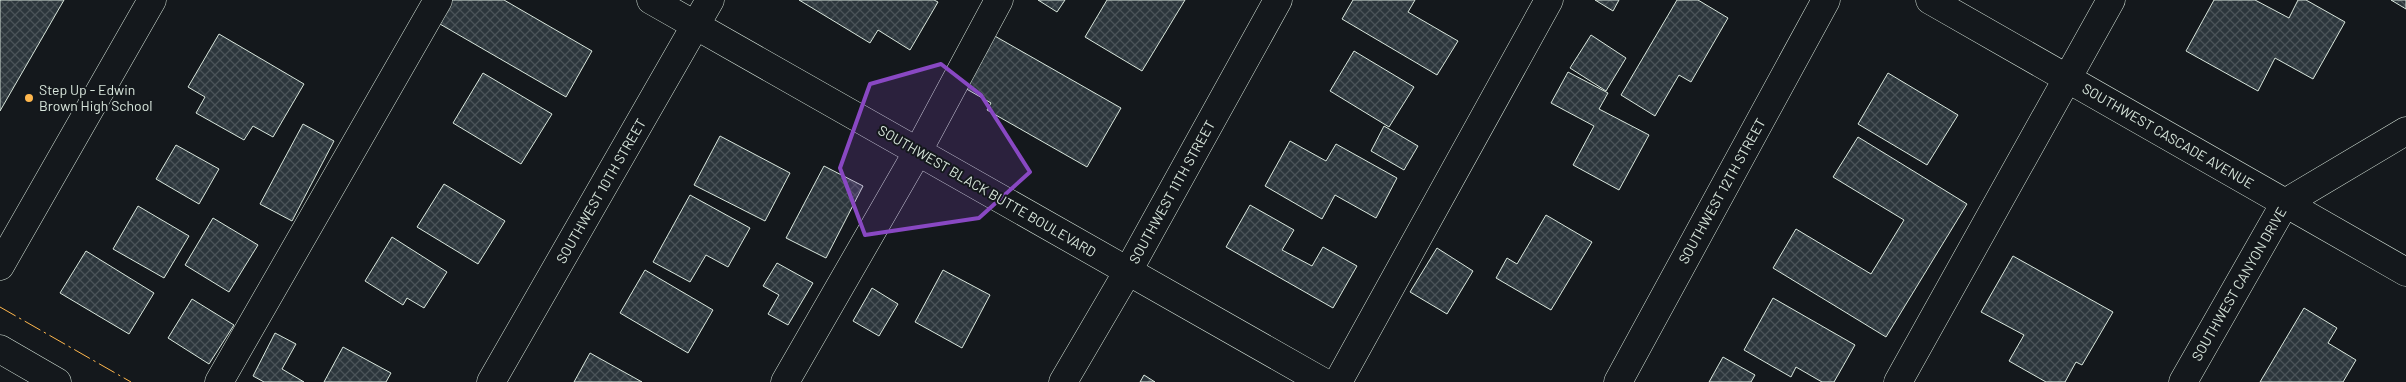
<svg xmlns="http://www.w3.org/2000/svg" width="2406" height="382" viewBox="0 0 2406 382" font-family="Barlow,sans-serif">
<defs>
<pattern id="building-cross-hatch" width="8" height="8" patternUnits="userSpaceOnUse" patternTransform="scale(1.25)"><rect width="8" height="8" fill="#2c363c"/><path d="M0 0l8 8M0 8l8-8" fill="none" stroke="#4a5358"/></pattern>
</defs>
<rect width="100%" height="100%" fill="#14181c"/>
<path fill="url(#building-cross-hatch)" stroke="#d8e6dc" d="M0,0H64L0,111Z
M444,0H504L592,51L566,97L433,20Z
M799,0H934L938,2L910,50L878,30L870,43Z
M1038,0H1065L1057,12Z
M1107,0H1185L1142,71L1085,37Z
M1353,0H1415L1408,12L1458,41L1437,75L1342,19Z
M1595,0H1619L1613,11Z
M1677,0H1698L1728,18L1691,82L1679,75L1655,116L1621,95Z
M2214,0H2255L2289,18L2298,0H2306L2345,22L2313,79L2275,58L2258,91L2186,51Z
M2391,0H2406V9Z
M219,34L304,84L273,137L253,126L244,140L196,113L205,97L188,87Z
M993,35L1121,108L1087,167L987,110L991,103L963,87Z
M1591,35L1626,58L1606,91L1570,68Z
M1354,51L1414,87L1389,127L1330,91Z
M1568,72L1608,93L1599,109L1649,135L1619,190L1573,165L1594,126L1551,103Z
M483,73L552,114L521,164L453,123Z
M1888,73L1958,115L1927,165L1858,124Z
M303,124L334,141L292,221L260,204Z
M1384,126L1418,146L1404,170L1371,151Z
M720,136L790,173L765,221L694,185Z
M1858,137L1967,204L1886,337L1773,268L1796,229L1871,274L1904,220L1833,177Z
M1290,141L1326,161L1336,144L1397,178L1376,218L1335,195L1322,219L1265,186Z
M176,145L219,169L199,204L156,179Z
M824,166L863,186L826,258L786,238Z
M444,184L505,221L478,264L417,227Z
M690,195L750,228L728,267L706,255L690,282L653,262Z
M1250,205L1294,230L1282,250L1312,266L1323,247L1357,266L1333,308L1226,247Z
M138,206L189,236L164,278L113,249Z
M1546,215L1592,242L1551,310L1496,278L1507,258L1517,264Z
M213,218L258,245L229,292L185,265Z
M392,237L447,272L424,308L407,298L403,305L365,281Z
M1437,248L1473,271L1447,314L1410,292Z
M86,251L154,293L129,334L60,293Z
M2013,256L2113,312L2082,365L2076,362L2065,382H2046L2009,361L2024,335L1981,312Z
M777,263L813,283L788,325L768,314L779,295L763,286Z
M645,270L713,310L688,353L620,313Z
M943,270L990,295L962,348L915,322Z
M872,288L898,304L879,336L853,321Z
M1773,298L1855,345L1834,382H1822L1796,367L1791,377L1744,350Z
M192,299L234,325L209,364L168,338Z
M2304,308L2337,328L2328,343L2356,360L2343,382H2260Z
M275,333L296,344L282,369L304,382H264L253,376Z
M343,347L391,373L386,382H324Z
M590,353L642,382H574Z
M1723,357L1755,375L1751,382H1709Z
M1144,375L1155,382H1140Z"/>
<g fill="none" stroke-linecap="round" stroke-linejoin="round">
<g stroke="#d8e6dc" stroke-width="29">
<path id="minor" d="M651,0L1323,382
M1930,0L2406,272
M0,266L152,0
M0,349L57,382
M219,382L438,0
M491,382L710,0
M785,382L918,151L999,0
M1063,382L1128,271L1278,0
M1338,382L1549,0
M1618,382L1826,0
M1898,382L2111,0
M2183,382L2285,203L2406,131"/>
</g>
<use href="#minor" stroke="#14181c" stroke-width="28"/>
<path stroke="#ffb74d" stroke-width="1" stroke-dasharray="18 4 2.5 4" stroke-linecap="butt" d="M0,307L131,382"/>
</g>
<path fill="#8948c3" fill-opacity="0.2" stroke="#8948c3" stroke-width="4" stroke-linejoin="round" d="M941,64L981,95L1030,172L979,218L865,235L840,168L870,84Z"/>
<circle fill="#ffb74d" stroke="#14181c" stroke-width="2" cx="29" cy="98" r="5"/>
<g text-anchor="middle" stroke-width="4" stroke-linejoin="round" paint-order="stroke">
<g font-size="14" fill="#d8e6dc" stroke="#14181c" text-anchor="start">
<text x="39" y="95">Step Up - Edwin<tspan x="39" dy="16">Brown High School</tspan></text>
</g>
<g font-size="14" fill="#d8e6dc" stroke="#14181c">
<text transform="translate(2168 136) rotate(30)" y="5">SOUTHWEST CASCADE AVENUE</text>
<text transform="translate(601 191) rotate(-60)" y="5">SOUTHWEST 10TH STREET</text>
<text transform="translate(987 191) rotate(30)" y="5">SOUTHWEST BLACK BUTTE BOULEVARD</text>
<text transform="translate(1722 191) rotate(-61)" y="5">SOUTHWEST 12TH STREET</text>
<text transform="translate(1172 192) rotate(-61)" y="5">SOUTHWEST 11TH STREET</text>
<text transform="translate(2239 284) rotate(-60)" y="5">SOUTHWEST CANYON DRIVE</text>
</g>
</g>
</svg>
